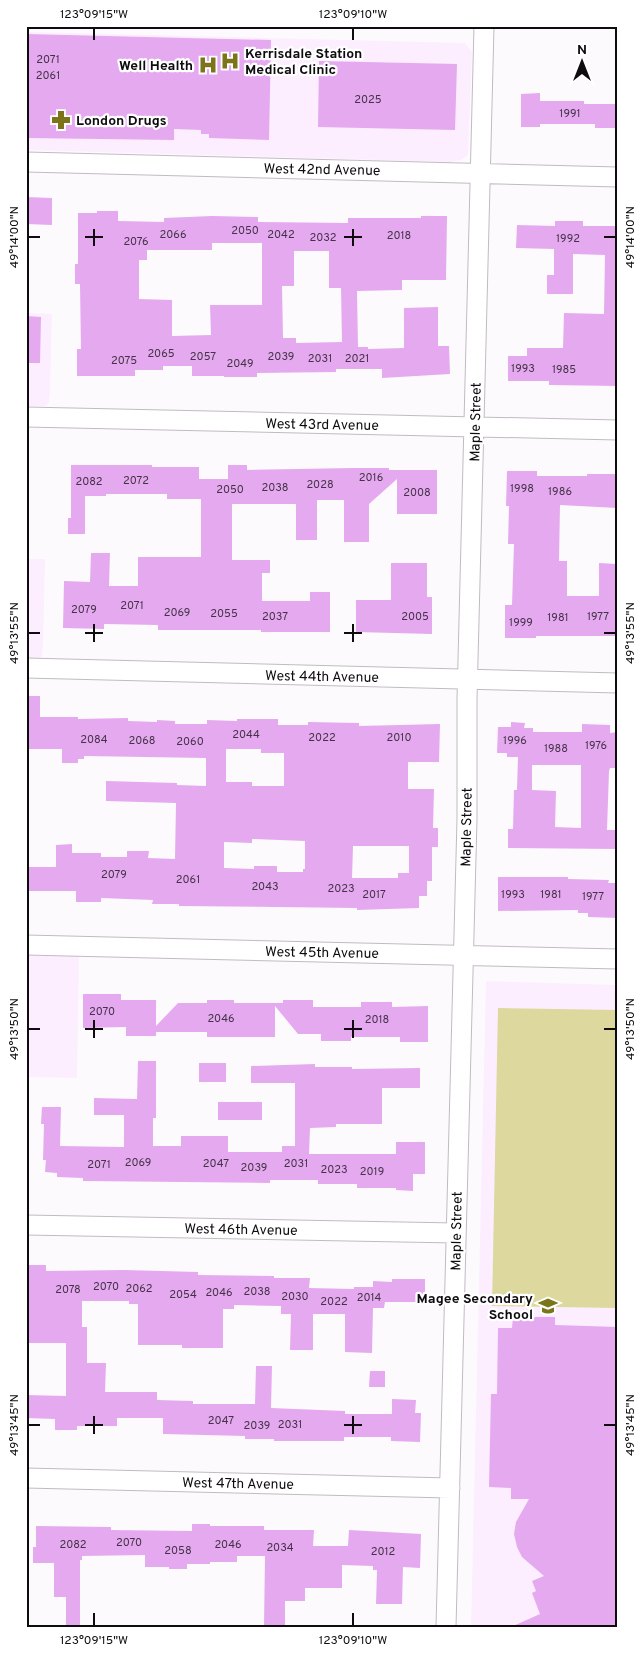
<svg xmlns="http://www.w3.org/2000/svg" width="644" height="1653" viewBox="0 0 644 1653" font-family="Overpass,sans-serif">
<rect width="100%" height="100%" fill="#fdfafe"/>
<path fill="#fceefe" d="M26,32L465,43L472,52L468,155L461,160L451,162L26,150Z
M26,313L52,314L50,391L49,402L46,406H26Z
M26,559H45L43,646L42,656L38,660H26Z
M26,955L79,956L77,1078L26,1077Z
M486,981L618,985V1627H471Z"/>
<path fill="#dcd89e" d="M498,1008L618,1010V1308L492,1306Z"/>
<path fill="#e5a9ef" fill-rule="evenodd" d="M26,34L271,40L269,140L209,138V134H201V130L174,129V140L26,138Z
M319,61L457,64L455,130L318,127Z
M540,93V101H584V104H618V128H595V124H540V127H521V94Z
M26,197L52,198V225L26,224Z
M97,211H118V221L164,222V218L212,216L258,217V222L348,223V218H421V216H447L446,280H402V290L357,291L358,347H368V349L404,348V308L438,307V346H449L450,374L382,378V369H336V372L257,373V377H224V376H192V366H163V370H135V376H77V349H81L80,284H75V264H78V213H97ZM212,243H262V305H210L211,335L172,336V300L139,299V260H147V250H212ZM294,251H329V288H341L342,342L296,343V338H283L282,286H294Z
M555,221H583V226H618V386L549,385V381H508V356H527V348H563L564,313L604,314L605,255L573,254V294H547V275H554V249L516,248L517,225L555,226Z
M26,316L41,317L40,363H26Z
M71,465H152V467H199V479H228V465H247V470L353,468H389V470H437V514H397V479L369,504V542H344V500H317V540H296V504H232V560H270V573H262V601H310V592H330V632H261V630H158V625L104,624V629L63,628L64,581L90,582L91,553H110L109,586H138V557H201V499H167V494H106V496H85V534H68V518H71Z
M507,471H537V476H587V474H617V508L560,505L559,561H567V596H599V563L616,564L615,636H536V638H505V605H512L514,544H508L509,506H506Z
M391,563H427V597H432V634L356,632V600H391Z
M26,696H40V717H78V719L128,718V721L157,722V720L175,721V724H207V720L237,721V719H278V725H308V722L359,723V726L440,724L439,762H408V789H434L433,828H438V847H432V881H427V896H419V908L357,910V908L179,906V904H152L153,900L101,898V902H76V891H26V867H56V845L72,844V853H101V857H127V851H149L148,858L175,859L176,803L106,801V781L177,783V785L206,786V758L84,756V759H78V763H62V749H26ZM226,749H261V753H284V786H252V782H226ZM252,839L305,841V869H303V872H277V866H254V869L224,868V842L252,843ZM353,846H409V873H398V878H352Z
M511,722L525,723L524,728H533V732H582V724L610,725V733L618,732V768H610L609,771L607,830H618V849L508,848V829H513L514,790H517L518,757H507V753H497L498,727H511ZM532,765H581V828L555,827L556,791L532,790Z
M498,877H568V879L609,880L608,883H618V918L588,917V913H578V910L498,911Z
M83,994H121V1000H156V1026L178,1003H207V1000H234V1003H283V1000H313V1007H361V1002H392V1007L428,1006V1042H400V1037H351V1041H321V1034H298L275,1006V1037H207V1032H156V1036H126V1027L83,1028Z
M138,1061H156V1118H153V1146H181V1136H228V1152H282V1146H295V1083H251V1066L315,1064V1067H352V1069L420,1068V1088H382V1124H336V1127L310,1128L309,1154H396V1142H425V1174H413V1191L396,1190V1188H357V1184H318V1180H270V1183L83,1181V1178L57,1177V1173L45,1172L46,1160H43L44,1124H41L42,1107H61L60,1146L124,1147V1115H94V1098L137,1099Z
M199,1063H226V1082H199Z
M218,1102H262V1120H218Z
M26,1265H46V1271L124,1270L198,1272V1275L274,1276V1278H310L309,1288L354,1289V1287H373V1281L392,1282V1279H425V1302H385L384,1308H373L372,1353L345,1352V1314H313V1350H290L291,1314H281V1306L234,1305V1309H223V1348H182V1345H138V1304H129V1301H82V1327H87V1363H106L105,1392H157V1400L193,1401V1404H255L256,1366H272L271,1408L345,1411V1414H392V1399L416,1400L415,1413H421L420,1442L391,1441V1437H344V1441H274V1439H245V1436L163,1434V1418H117V1426H77V1430H55V1419L26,1418V1395L66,1396V1343H26Z
M513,1317H555V1325L618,1327V1627H511L540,1614L532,1593L536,1591L532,1581L544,1576L522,1557L517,1547L514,1534L516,1522L529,1499H511V1488L489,1487L491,1394H497L498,1328H512Z
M370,1371H385V1387H369Z
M192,1524H210V1526H264V1530H314L313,1546H348L349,1530L421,1534L420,1568L403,1567L402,1604H376L377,1570H373V1566L342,1565V1588H305V1601H285V1627H264L265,1556H237V1562H210V1564H187V1569H169V1567H145V1555L82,1556V1560H80V1627H66V1597H54V1563H33V1547H36V1526L111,1527V1530L192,1531Z"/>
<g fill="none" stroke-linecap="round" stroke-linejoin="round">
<g stroke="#c2bac3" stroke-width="21">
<path id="minor" d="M26,162L618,177
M26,417L618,430
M26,668L618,683
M26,945L618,959
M26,1225L456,1233
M26,1478L450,1488
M446,1627L467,819V700L484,26"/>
</g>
<use href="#minor" stroke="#fff" stroke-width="19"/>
</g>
<path fill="none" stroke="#0f0c10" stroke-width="2" d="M94,28V40M353,28V40M94,229V246M353,229V246M28,237H40M85,237H103M344,237H362M604,237H616M94,624V642M353,624V642M28,633H40M85,633H103M344,633H362M604,633H616M94,1020V1038M353,1020V1038M28,1029H40M85,1029H103M344,1029H362M604,1029H616M94,1416V1434M353,1416V1434M28,1425H40M85,1425H103M344,1425H362M604,1425H616M94,1613V1626M353,1613V1626"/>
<defs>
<g id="hospital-bare" transform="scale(1.5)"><path d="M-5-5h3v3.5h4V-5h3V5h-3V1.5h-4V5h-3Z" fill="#7b7418" stroke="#fff" stroke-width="2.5" paint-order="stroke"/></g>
<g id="pharmacy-bare" transform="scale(1.5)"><path d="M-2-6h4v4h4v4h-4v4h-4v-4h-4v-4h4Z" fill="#7b7418" stroke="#fff" stroke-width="2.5" paint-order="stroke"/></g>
<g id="school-bare" transform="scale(1.5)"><path d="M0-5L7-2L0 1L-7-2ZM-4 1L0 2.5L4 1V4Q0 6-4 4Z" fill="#7b7418" stroke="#fff" stroke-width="2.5" paint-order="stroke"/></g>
</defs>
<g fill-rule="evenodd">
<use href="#hospital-bare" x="230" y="61"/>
<use href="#hospital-bare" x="208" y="65"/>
<use href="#pharmacy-bare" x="61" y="120"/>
<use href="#school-bare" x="548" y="1306"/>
</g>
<g text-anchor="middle" stroke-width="4.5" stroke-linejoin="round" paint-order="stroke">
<g font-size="11" fill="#443348">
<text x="48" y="63">2071</text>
<text x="48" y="79">2061</text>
<text x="368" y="103">2025</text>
<text x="570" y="117">1991</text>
<text x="245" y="234">2050</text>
<text x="173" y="238">2066</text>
<text x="281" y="238">2042</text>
<text x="399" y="239">2018</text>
<text x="323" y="241">2032</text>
<text x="568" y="242">1992</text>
<text x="136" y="245">2076</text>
<text x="161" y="357">2065</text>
<text x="203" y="360">2057</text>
<text x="281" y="360">2039</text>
<text x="320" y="362">2031</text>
<text x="357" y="362">2021</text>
<text x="124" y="364">2075</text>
<text x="240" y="367">2049</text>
<text x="523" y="372">1993</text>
<text x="564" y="373">1985</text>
<text x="371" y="481">2016</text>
<text x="136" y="484">2072</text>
<text x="89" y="485">2082</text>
<text x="320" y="488">2028</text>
<text x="275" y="491">2038</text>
<text x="522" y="492">1998</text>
<text x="230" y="493">2050</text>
<text x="560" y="495">1986</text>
<text x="417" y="496">2008</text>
<text x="132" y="609">2071</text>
<text x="84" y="613">2079</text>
<text x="177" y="616">2069</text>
<text x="224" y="617">2055</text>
<text x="275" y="620">2037</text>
<text x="415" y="620">2005</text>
<text x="598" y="620">1977</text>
<text x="558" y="621">1981</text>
<text x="521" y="626">1999</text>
<text x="246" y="738">2044</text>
<text x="322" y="741">2022</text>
<text x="399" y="741">2010</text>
<text x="94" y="743">2084</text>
<text x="142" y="744">2068</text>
<text x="515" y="744">1996</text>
<text x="190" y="745">2060</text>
<text x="596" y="749">1976</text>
<text x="556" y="752">1988</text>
<text x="114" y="878">2079</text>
<text x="188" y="883">2061</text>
<text x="265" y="890">2043</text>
<text x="341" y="892">2023</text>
<text x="374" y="898">2017</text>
<text x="513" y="898">1993</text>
<text x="551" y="898">1981</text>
<text x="593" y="900">1977</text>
<text x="102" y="1015">2070</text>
<text x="221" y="1022">2046</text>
<text x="377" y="1023">2018</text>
<text x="138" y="1166">2069</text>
<text x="216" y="1167">2047</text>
<text x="296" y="1167">2031</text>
<text x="99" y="1168">2071</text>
<text x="254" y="1171">2039</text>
<text x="334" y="1173">2023</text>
<text x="372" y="1175">2019</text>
<text x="106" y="1290">2070</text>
<text x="139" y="1292">2062</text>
<text x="68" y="1293">2078</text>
<text x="257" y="1295">2038</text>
<text x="219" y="1296">2046</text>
<text x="183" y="1298">2054</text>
<text x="295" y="1300">2030</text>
<text x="369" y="1301">2014</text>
<text x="334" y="1305">2022</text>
<text x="221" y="1424">2047</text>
<text x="290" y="1428">2031</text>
<text x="257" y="1429">2039</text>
<text x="129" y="1546">2070</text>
<text x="73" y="1548">2082</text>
<text x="228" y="1548">2046</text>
<text x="280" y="1551">2034</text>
<text x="178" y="1554">2058</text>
<text x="383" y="1555">2012</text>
</g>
<g font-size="14" font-weight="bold" fill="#0f0c10" stroke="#fff" text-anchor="start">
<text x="245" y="58">Kerrisdale Station<tspan x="245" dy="16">Medical Clinic</tspan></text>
<text x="193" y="70" text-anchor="end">Well Health</text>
<text x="76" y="125">London Drugs</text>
<text x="533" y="1303" text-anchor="end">Magee Secondary<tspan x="533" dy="16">School</tspan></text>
</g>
<g font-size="14" fill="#0f0c10" stroke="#fff">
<text transform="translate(322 169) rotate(1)" y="5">West 42nd Avenue</text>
<text transform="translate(475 422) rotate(-89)" y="5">Maple Street</text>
<text transform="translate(322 424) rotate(1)" y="5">West 43rd Avenue</text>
<text transform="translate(322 676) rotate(1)" y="5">West 44th Avenue</text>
<text transform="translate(466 827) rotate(-89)" y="5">Maple Street</text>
<text transform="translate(322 952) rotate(1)" y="5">West 45th Avenue</text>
<text transform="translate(241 1229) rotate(1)" y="5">West 46th Avenue</text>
<text transform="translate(456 1231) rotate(-89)" y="5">Maple Street</text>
<text transform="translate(238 1483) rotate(1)" y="5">West 47th Avenue</text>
</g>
</g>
<rect width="644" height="1653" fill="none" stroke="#ffffff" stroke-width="55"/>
<g transform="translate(582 62)" stroke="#ffffff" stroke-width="4" paint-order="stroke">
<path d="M0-4L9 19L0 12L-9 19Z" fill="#0f0c10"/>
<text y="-8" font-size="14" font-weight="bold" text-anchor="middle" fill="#0f0c10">N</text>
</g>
<rect x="28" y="28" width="588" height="1598" fill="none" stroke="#0f0c10" stroke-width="2"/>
<g font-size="12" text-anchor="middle" fill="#0f0c10">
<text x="94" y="18">123°09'15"W</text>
<text x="353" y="18">123°09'10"W</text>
<text transform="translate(14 237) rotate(-90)" y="4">49°14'00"N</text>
<text transform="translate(630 237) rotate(-90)" y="4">49°14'00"N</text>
<text transform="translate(14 633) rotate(-90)" y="4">49°13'55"N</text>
<text transform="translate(630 633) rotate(-90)" y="4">49°13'55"N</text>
<text transform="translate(14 1029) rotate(-90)" y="4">49°13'50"N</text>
<text transform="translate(630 1029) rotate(-90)" y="4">49°13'50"N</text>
<text transform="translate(14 1425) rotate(-90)" y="4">49°13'45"N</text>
<text transform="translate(630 1425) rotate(-90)" y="4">49°13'45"N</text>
<text x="94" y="1644">123°09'15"W</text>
<text x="353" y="1644">123°09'10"W</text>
</g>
</svg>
